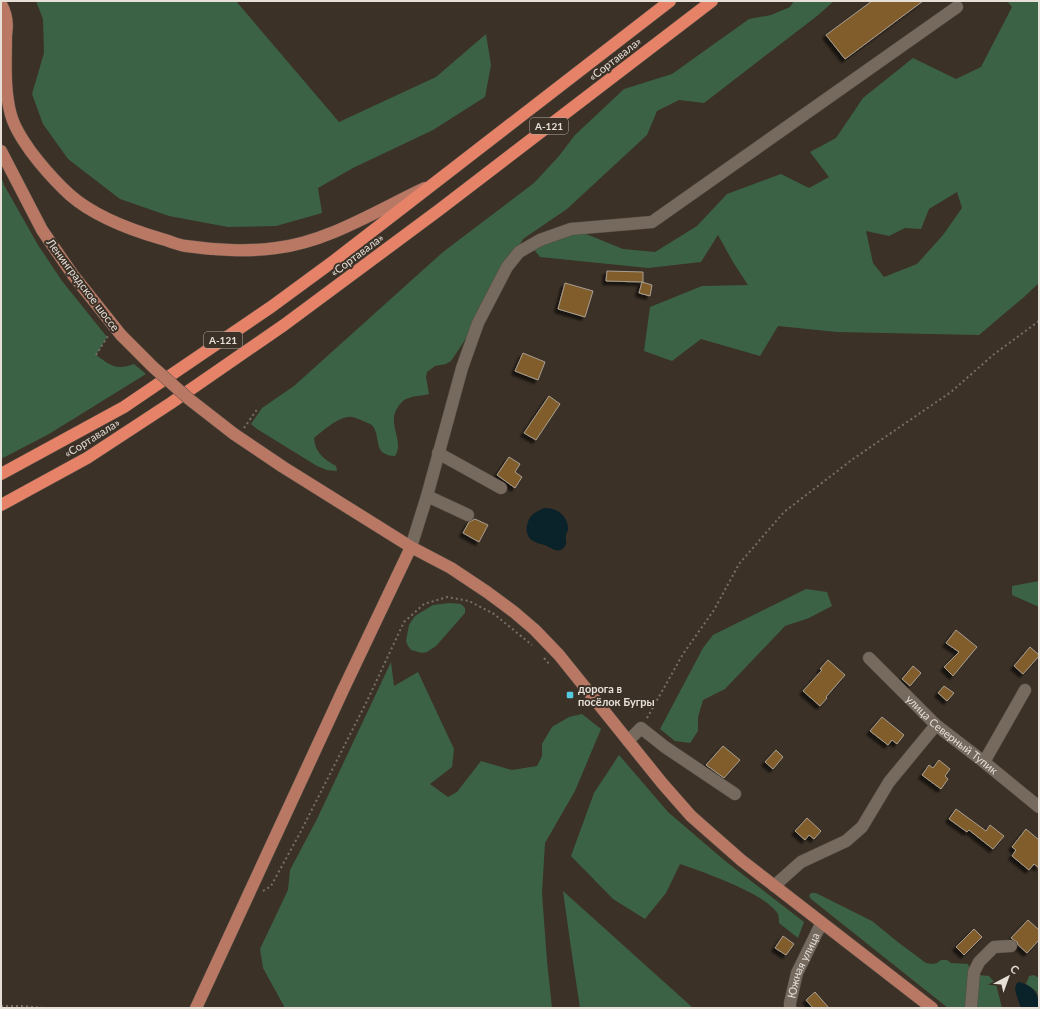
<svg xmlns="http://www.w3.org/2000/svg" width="1040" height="1009" viewBox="0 0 1040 1009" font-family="Lato,sans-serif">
<defs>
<filter id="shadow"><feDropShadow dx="-3.5" dy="3.5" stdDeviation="1" flood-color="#0009"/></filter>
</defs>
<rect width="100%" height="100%" fill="#3b3127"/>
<path fill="#3c6245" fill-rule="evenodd" d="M36,1H236L339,122L436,77L486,34L491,65L485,97L433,130L353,168L318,188L322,213L276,226L228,227L169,216L120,199L68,159L43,124L32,94L44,53L43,19Z
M794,1H834L817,16L704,103L679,100L657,111L647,135L567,209L523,239L463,343L451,361L446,364L435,366L427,372L426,377L429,394C421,396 411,396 404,400C402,402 399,405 398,407C386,423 405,441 395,456C375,455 380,443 375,430C373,424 368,423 363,421C358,419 353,416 348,417C339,417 321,432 314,438C315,453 324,459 336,466L337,471L327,470L317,466L257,429L251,424L262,408L294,386L443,252L534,183L559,156L575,135L624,89L672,74L749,19L771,15L790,7Z
M1007,1H1039V283L1024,297L979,335L837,332L778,326L760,356L701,339L672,361L644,351L650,307L702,286L748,285L733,262L718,235L701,262L648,268L540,257L532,247L581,232L623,249L655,252L697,226L727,194L781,174L809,188L829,177L810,152L836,138L863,98L913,58L956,79L981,67L1012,7ZM957,192L962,208L943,235L917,264L884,277L873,263L866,231L889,236L905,228L921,229L929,209Z
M1,176L4,185L38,245L62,281L107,337L96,355C110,365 116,371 134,364L146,374L49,434L1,459Z
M1039,581V607L1012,595V586Z
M806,589L827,592L832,606L809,618L785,626L725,689L703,700L698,717V731L690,743L675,741L660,729L703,648L713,635Z
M450,603L461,604L465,608V613L436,646L427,652L422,653L411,650L408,646L406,641L409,625L415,616L433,605Z
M391,662L394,686L418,672L454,749L452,767L430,784L448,797L457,792L481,761L512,770L537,766L542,756V744L552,727L569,717L582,714L601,729L575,791L545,843L542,893L547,961L552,1008H285L263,968L260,949L288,890L290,870L317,819Z
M619,755L668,812L724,860L804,922L798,938L779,923C779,921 779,917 778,914C765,893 703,872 680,864L666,893L645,919L613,899L571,856L594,793Z
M563,891L693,1008H580L571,948Z
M811,893H816L872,921L899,943L926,963L932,964L937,963L941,960H947L951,963L968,964L970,969L965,1008H948L811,899L809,896Z
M979,975L989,976L996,984L1002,1008H977Z
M1034,975L1039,978V999L1036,991L1026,984L1029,976Z"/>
<path fill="#0a2229" d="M544,508C556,507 569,516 568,530C568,531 566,533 566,535C565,538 567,541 566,544C561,556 551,548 545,545C541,544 536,543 533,541C523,535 526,521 533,514C536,512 540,510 544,508Z
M1019,982C1034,986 1039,994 1039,1008H1021L1016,994L1015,988L1017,983Z"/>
<path fill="#805d29" stroke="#a99f92" filter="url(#shadow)" d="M872,1H923L845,59L826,35Z
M607,271L643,272V282L606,281Z
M642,282L652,285L650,296L639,293Z
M565,283L593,291L585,317L558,309Z
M523,353L545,362L538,380L515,371Z
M549,396L560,404L536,440L524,433Z
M509,457L520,464L515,472L522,477L515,488L497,475Z
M475,519L488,525L479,542L463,533L469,522Z
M956,630L977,647L953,676L944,667L959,652L946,643Z
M1030,647L1039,655V656L1023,674L1014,666Z
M828,660L845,675L826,697L827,698L820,706L803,691L822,670L820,669Z
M913,666L921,673L910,686L902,679Z
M944,686L954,693L947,701L938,693Z
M882,717L904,735L897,744L892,740L888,745L870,731Z
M723,746L740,760L724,778L706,765Z
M776,750L783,757L773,769L765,762Z
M939,760L950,769L945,776L948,779L941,789L922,775L929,765L933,768Z
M956,809L986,831L990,825L1004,836L993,849L969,830L967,832L949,819Z
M807,818L821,831L814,839L809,835L805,840L795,831Z
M1026,829L1039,840V868L1034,864L1029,870L1012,856L1016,850L1012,847Z
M1028,920L1039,930V940L1027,953L1018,945L1017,942L1011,938Z
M974,929L982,937L964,955L956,947Z
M783,936L794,944L786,955L775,948Z
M815,992L829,1008H813L806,1000Z"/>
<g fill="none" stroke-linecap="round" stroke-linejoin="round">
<g stroke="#554d44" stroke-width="13">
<g id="minor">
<path d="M438,453L501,488"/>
<path d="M427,496L468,515"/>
<path d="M411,547L427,496L462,368L478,323L507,267L519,252L540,240L571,229L652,222L957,7"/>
<path id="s1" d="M869,658L936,725L984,762L1039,807"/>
<path d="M628,741L641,728L665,747L735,794"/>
<path d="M984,762L1025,690"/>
<path d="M774,886L801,862L846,841L862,827L889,782L936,725"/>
<path id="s2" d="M790,1008V1003L797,973L821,924"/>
<path d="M971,1008L974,972L979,962L994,947L1011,946"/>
</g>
</g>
<g stroke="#554d44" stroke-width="13">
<path id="major" d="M1,4C8,16 8,31 4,44
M6,37C6,63 4,90 11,115C15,130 29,150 39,162C48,173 59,185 70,195C95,217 131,230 162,239C170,241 178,245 186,246C213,250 249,252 276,248C328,242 378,210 425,188
M1,151L42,230L73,275L121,335
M234,434L283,467L411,547L451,568L487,592L514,612L535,630L559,655L662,783L691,816L741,860L932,1008
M196,1008L343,690L411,547"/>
</g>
<g stroke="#554d44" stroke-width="13">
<path id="highway" d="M1,474L124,407L271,307L335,260L670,1
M1,505L87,458L171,403L284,325L439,210L712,1"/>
</g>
<path stroke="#787067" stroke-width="2" stroke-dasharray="2 3" stroke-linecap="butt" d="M96,355L108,336
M244,428L258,408
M544,658L550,665
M647,718L683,654L714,610L739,564L784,512L853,459L951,392L993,355L1039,321
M263,891L271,886L300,833L367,701L404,622L424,604L447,597L469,601L494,614L532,645
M1,1006H22L45,1008"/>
<use href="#minor" stroke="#766a5f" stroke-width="12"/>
<use href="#major" stroke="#b97864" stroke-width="12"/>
<use href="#highway" stroke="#e58268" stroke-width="12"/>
<g stroke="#554d44" stroke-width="13" stroke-linecap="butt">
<path id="major-bridge" d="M121,335L153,367L189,399L234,434"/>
</g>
<use href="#major-bridge" stroke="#b97864" stroke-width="12"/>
</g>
<rect fill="#54cade" stroke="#3b3127" stroke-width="1.5" x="566" y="691" width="8" height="8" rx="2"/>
<g text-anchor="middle" stroke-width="4" stroke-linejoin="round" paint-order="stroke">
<g fill="#3b3127" stroke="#b3aca4" stroke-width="1">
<rect x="530" y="118" width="38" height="16" rx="3"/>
<rect x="204" y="332" width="38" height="16" rx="3"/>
</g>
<g font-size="10" font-weight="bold" fill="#e6e0d9">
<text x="549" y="130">А-121</text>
<text x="223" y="344">А-121</text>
</g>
<g font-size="11" fill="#e6e0d9" stroke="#3b3127">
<text transform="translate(615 59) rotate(-38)" y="4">«Сортавала»</text>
<text transform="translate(357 255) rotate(-37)" y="4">«Сортавала»</text>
<text transform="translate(83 285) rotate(53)" y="4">Ленинградское шоссе</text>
<text transform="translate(92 438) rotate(-32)" y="4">«Сортавала»</text>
<text dy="4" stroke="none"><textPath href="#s1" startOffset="113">улица Северный Тупик</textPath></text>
<text dy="4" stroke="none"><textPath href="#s2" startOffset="45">Южная улица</textPath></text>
</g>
<g font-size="11" font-weight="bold" fill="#e6e0d9" stroke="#3b3127" text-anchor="start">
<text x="578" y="693">дорога в<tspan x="578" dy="13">посёлок Бугры</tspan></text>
</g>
</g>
<rect width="1040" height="1009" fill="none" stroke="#e6e0d9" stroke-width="4"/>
<g transform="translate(1008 977) rotate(41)" stroke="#3b3127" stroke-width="3" paint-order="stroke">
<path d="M0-3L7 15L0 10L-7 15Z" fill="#e6e0d9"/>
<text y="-6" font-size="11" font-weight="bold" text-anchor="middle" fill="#e6e0d9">С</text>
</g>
</svg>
